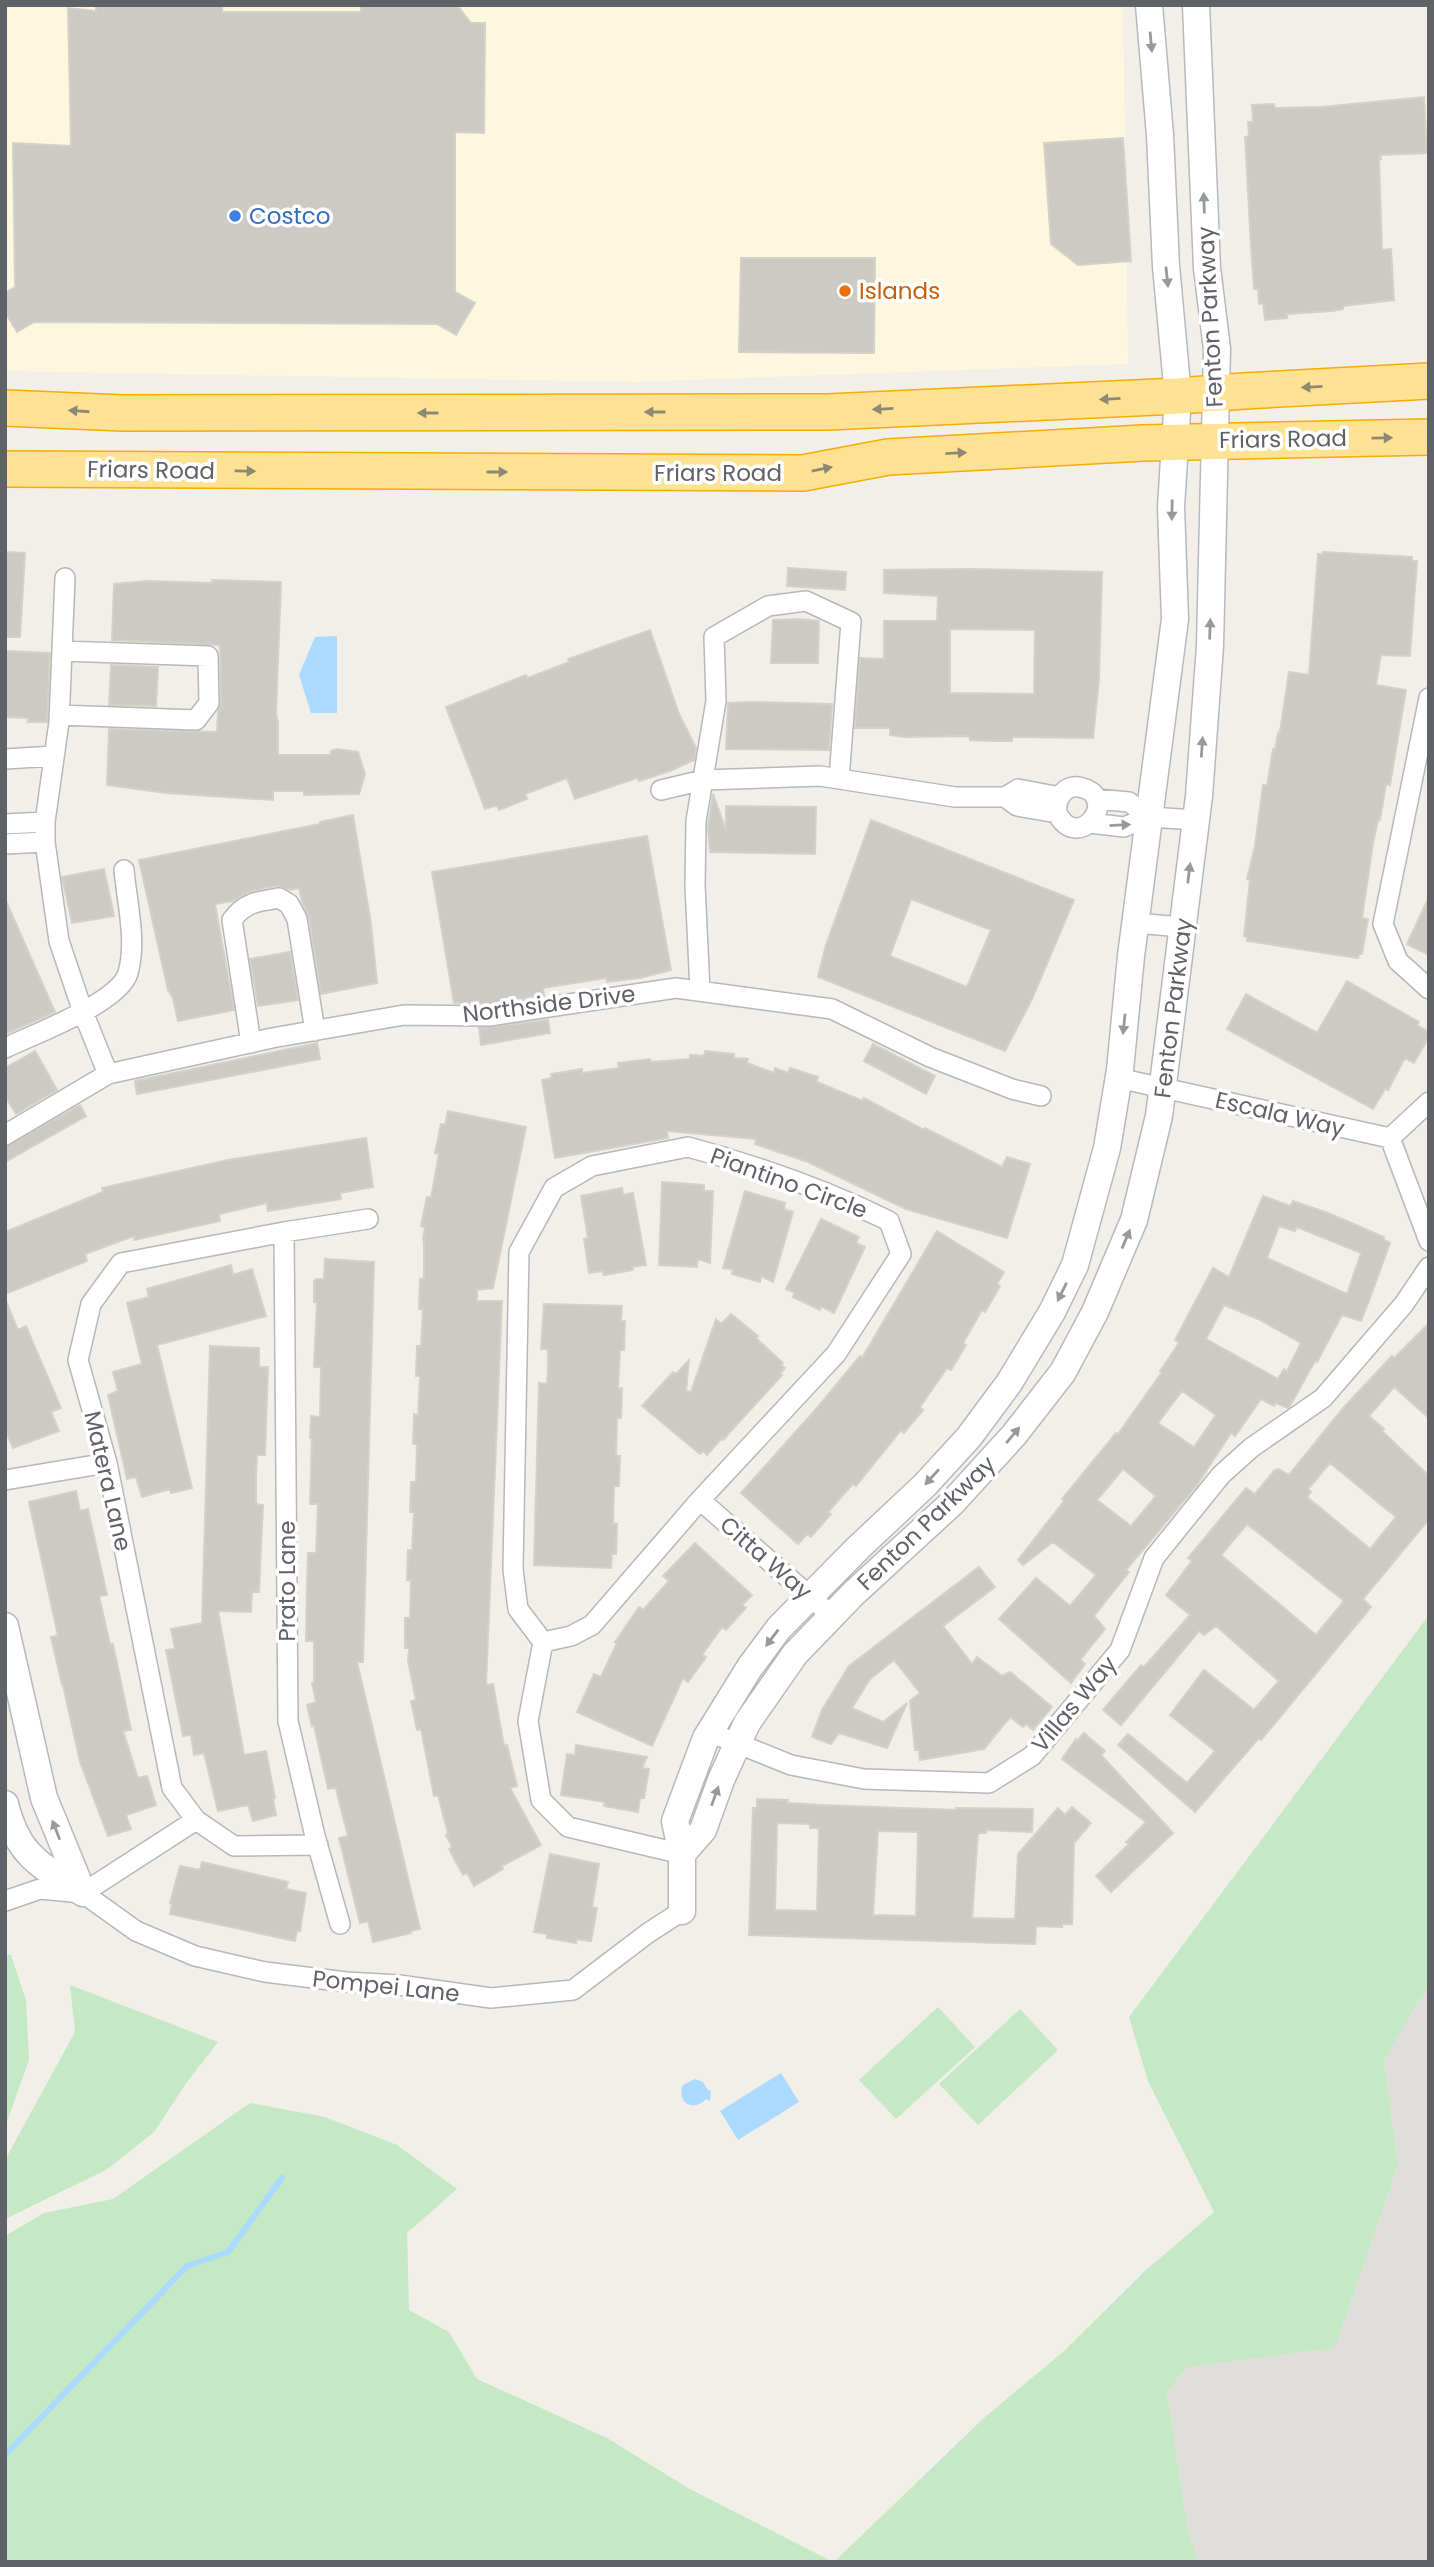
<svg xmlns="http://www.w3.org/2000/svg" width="1434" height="2567" viewBox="0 0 1434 2567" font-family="Poppins,sans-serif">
<rect width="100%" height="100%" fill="#f1efe8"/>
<path fill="#fef7e0" d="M5,5H1123L1128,364L635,382L5,371Z"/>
<path fill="#e0deda" d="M1429,1984V2562H1198L1187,2525L1167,2392L1188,2367L1335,2348L1398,2165L1384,2061Z"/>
<path fill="#c5e8c5" d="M1429,1615V1984L1384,2061L1398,2165L1335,2348L1188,2367L1167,2392L1187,2525L1198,2562H834L986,2416L1063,2352L1147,2269L1214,2212L1148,2081L1129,2017Z
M5,1955H11L26,2000L29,2060L5,2127Z
M70,1985L218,2042L187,2082L154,2132L106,2170L5,2219V2160L75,2032Z
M938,2007L975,2047L896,2119L859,2080Z
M1020,2009L1058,2050L978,2125L939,2084Z
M250,2103L325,2117L397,2145L457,2189L407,2233L409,2310L449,2332L477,2379L607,2438L688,2488L833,2562H5V2236L44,2213L113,2199Z"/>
<path fill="#aadaff" d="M337,636V713H311L299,675L315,637Z
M781,2073L799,2102L738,2140L720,2111Z
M695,2079L703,2082L708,2090L711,2091L710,2101L706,2099C693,2113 676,2102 683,2085Z"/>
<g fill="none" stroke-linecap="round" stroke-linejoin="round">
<path stroke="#aadaff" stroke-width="6" d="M5,2455L187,2266L228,2252L282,2178"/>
</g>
<path fill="#cccac5" stroke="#d6d1c6" stroke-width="2" fill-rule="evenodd" d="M96,5H222V12H361V5H457L471,23H485L484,133L455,132V292L475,303L456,335L437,324L34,322L17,332L5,312V293L15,287L13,143L71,146L68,8L96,11Z
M1424,97L1427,153L1380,155L1381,159H1379L1382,250L1391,249L1394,300L1343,306V309L1333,311L1287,314V318L1265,320L1263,303L1259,304L1258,289H1254L1251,246L1245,137L1249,136L1248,122H1253L1252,105L1274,104L1275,108L1321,107Z
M1123,138L1131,261L1078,265L1051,244L1044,143Z
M741,258H875L874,353L739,352Z
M8,552L25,553L20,637H5V555Z
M1323,552L1412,557V561H1417L1410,656L1381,655L1376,685L1406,690L1390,785L1386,784L1380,820H1378L1373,843L1362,918L1368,919L1362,954H1359L1358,958L1247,941V937L1244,936L1250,880L1247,879L1255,846L1263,785L1267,786L1273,749L1275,750L1278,733L1280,732L1289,672L1309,675L1318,554L1323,555Z
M788,568L846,572L845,590L787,586Z
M971,569L1102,572L1099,679L1093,738L1012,737V741H990L970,740V736L904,737L890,735V728H855L860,658L884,659V621H937L938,596L884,593V570ZM950,629L1035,630L1034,694L950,693Z
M212,580L281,582L276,713L278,723V755H331V751L336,749L358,752L365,774L359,794L304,795V791H273V800L166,793L107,785L109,729L217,732L218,712L221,703L220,645L112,640L114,584L148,581L212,583Z
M798,619L819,621L818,663H771L773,620Z
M650,630L679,714L696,748L694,760L670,771L639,781L637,778L575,799L567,778L525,794L527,799L499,810L497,805L485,809L446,707L526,675L528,678L569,662L568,659Z
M5,651L50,653L47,722H28V718L5,717Z
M111,665L158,667L156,706L109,705Z
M749,702L832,704L829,750L726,749L728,703Z
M713,794L726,830V806L816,807L815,854L710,852L708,827Z
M353,815L371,924L377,983L321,994L309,917L302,902L299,888L290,890L277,886L263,888L248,892L233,901L215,904L234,1010L178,1021L173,998L168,990L139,860L320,824V822Z
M871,820L1074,900L1032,999L1005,1051L818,977L826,945ZM911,899L991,930L967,987L890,956Z
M647,836L671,970L640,978L607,982L606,978L543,988L544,995L488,1004L454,1003L432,872Z
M104,869L114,916L72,923L62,877Z
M1429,897V955L1407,944Z
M5,899L55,1012L5,1034Z
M290,952L298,1000L258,1006L250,959Z
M1347,981L1419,1022L1417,1025L1429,1032V1037L1414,1063L1405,1058L1388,1090L1385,1089L1373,1109L1227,1029L1246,994L1317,1033Z
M548,1020L550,1033L481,1045L479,1028Z
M317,1043L320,1059L137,1094L135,1081Z
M873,1044L935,1076L926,1094L864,1061Z
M35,1051L57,1090L16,1114L5,1096V1068Z
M705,1051L734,1054V1058L748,1059L747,1063L774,1073L775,1068L788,1073L790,1068L818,1077L817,1082L863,1101L864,1098L924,1130L925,1128L1002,1167L1007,1157L1030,1164L1007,1238L906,1209L808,1162L755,1144L756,1139L667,1131L668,1138L555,1158L542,1080L552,1078L551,1074L582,1069V1073L619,1068L618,1063L650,1059L651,1062L690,1059V1055L704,1056Z
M80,1105L86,1116L5,1162V1147Z
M448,1111L526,1127L493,1288L477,1290V1301H502L486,1685L493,1684L504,1746L507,1745L517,1786L510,1788L541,1845L502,1866L503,1869L474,1886L467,1873L463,1875L449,1849L452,1847L446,1835L448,1834L438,1795L434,1796L421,1729L417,1730L411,1701L416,1700L408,1661L409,1648H405V1618H410L411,1580H407L408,1550H412L414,1512H410L411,1482H416L417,1444H413L414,1414L418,1415L420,1376H416L417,1346H421L423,1309H419L420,1279H424V1241L423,1240L425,1227L421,1226L427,1197L431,1198L439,1154L435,1153L441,1124L445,1125Z
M366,1138L373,1187L340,1193L341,1199L268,1211L267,1203L219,1214L220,1221L134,1240V1236L85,1254L87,1261L5,1294V1232L103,1192L102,1188L228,1160Z
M662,1182L704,1185V1191H713L710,1263L698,1259L697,1267L659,1265Z
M622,1188L623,1195L633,1193L646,1265L632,1267L633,1270L604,1275L603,1271L589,1273L584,1239L588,1238L581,1196Z
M745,1191L785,1203L784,1209L793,1212L773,1282L761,1276L760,1282L732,1274L733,1269L723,1268Z
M1263,1196L1290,1206L1293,1201L1328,1213L1384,1237L1383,1239L1390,1243L1369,1301L1361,1321L1342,1315L1317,1362L1315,1361L1290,1406L1288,1408L1276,1403L1274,1406L1261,1399L1235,1436L1231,1433L1197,1485L1126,1570L1129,1572L1094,1616L1105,1629L1080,1660L1085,1664L1071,1683L999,1619L1036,1578L1070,1606L1096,1575L1053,1542L1023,1565L1018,1560L1064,1501L1062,1499L1116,1433L1118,1434L1162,1372L1160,1371L1179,1343L1175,1340L1213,1268L1229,1277ZM1279,1226L1295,1231L1297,1227L1361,1253L1347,1294L1267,1258ZM1224,1305L1258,1319L1301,1343L1287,1371L1284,1369L1278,1379L1206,1339ZM1182,1391L1216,1415L1194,1447L1158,1423ZM1123,1469L1156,1496L1131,1526L1097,1500Z
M821,1219L859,1237L856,1243L865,1247L834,1313L821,1306L820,1310L793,1297L795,1293L786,1289Z
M937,1231L1004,1272L997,1284L1000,1286L985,1312L982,1310L963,1343L966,1345L951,1370L947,1368L920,1407L923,1410L904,1433L901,1430L856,1486L853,1484L828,1512L831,1514L811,1537L807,1534L798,1544L741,1493L817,1408L860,1356L862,1358Z
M325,1259L374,1262L363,1662H357L420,1929L411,1931V1933L373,1942L368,1921L360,1923L339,1838L348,1836L338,1797L336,1788L328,1789L314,1725L312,1726L307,1705L316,1702L312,1683H314V1641H306L307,1584L308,1553H316L318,1504H310L312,1438H310L311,1416L320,1417L321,1367H314L317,1302H314V1281L316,1279H324Z
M231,1265L233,1275L252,1269L266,1316L157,1345L192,1488L171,1493L170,1489L142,1497L136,1477L127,1479L108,1395L118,1391L113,1372L142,1364L127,1303L149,1297L147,1289Z
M5,1299L18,1330L26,1326L61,1408L51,1412L59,1431L13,1448L5,1429Z
M544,1304L622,1306L621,1321H625L624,1350H620L618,1389L622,1388L621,1418H617L616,1456H620L619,1486H614L613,1524H617L616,1554H612L611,1568L534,1565L539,1383L547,1384L548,1367V1349H541Z
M731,1314L758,1336L756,1338L783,1363L781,1365L785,1368L780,1374L782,1375L723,1440L722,1438L707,1455L703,1451L700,1454L642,1406L673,1372L676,1374L689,1360L686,1391L691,1392L716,1319L721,1324Z
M1429,1323V1418L1394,1387L1369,1416L1384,1429L1382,1431L1429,1476V1519L1363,1599L1371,1607L1261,1740L1259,1738L1195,1812L1118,1745L1128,1734L1187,1783L1215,1751L1170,1715L1204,1670L1254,1710L1279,1681L1216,1626L1204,1635L1199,1631L1121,1725L1103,1710L1141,1665L1144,1667L1190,1615L1166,1595L1192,1561L1188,1558L1246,1488L1255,1494L1275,1470L1279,1469L1289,1475L1344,1407L1392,1356L1394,1358ZM1330,1463L1396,1517L1370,1549L1307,1497L1311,1492L1308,1489ZM1247,1524L1344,1601L1316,1635L1221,1555Z
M210,1346L259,1348V1367H268L265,1455H257L256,1473V1504L263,1505L259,1592H252L251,1612L218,1611L244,1755L266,1751L275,1798L273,1799L276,1815L253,1821L248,1805L218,1811L204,1753L194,1755L191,1735L183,1736L166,1650L175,1649L171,1629L202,1623Z
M76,1491L80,1511L88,1509L107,1595L99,1596L110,1644H113L131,1730L123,1731L138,1778L147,1776L156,1805L126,1815L131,1829L108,1836L80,1762L63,1685H62L51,1637L58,1636L29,1502Z
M695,1543L752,1595L742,1605L746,1608L726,1630L722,1627L702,1655L706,1657L688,1682L683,1678L652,1746L577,1712L594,1674L601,1677L617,1643L615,1642L639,1607L643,1610L669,1581L663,1576Z
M979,1567L995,1587L943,1626L972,1664L977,1657L1002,1676L1010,1672L1052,1707L1033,1730L1026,1724L1023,1727L1010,1717L984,1749L920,1760L919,1750H915L910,1701L920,1693L894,1660L870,1679L852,1708L883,1722L907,1703L887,1748L839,1733L831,1744L812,1737L822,1710L849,1666Z
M1084,1733L1105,1751L1101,1755L1173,1833L1111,1892L1096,1876L1129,1844L1126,1842L1146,1822L1062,1759L1076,1739L1077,1741Z
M576,1745L647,1757L642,1768L649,1769L644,1798H640L638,1812L604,1806L605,1802L561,1795L567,1754L575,1755Z
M757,1799L788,1800L787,1803L822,1805L956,1810V1808L1033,1809L1032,1832L986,1830V1833H978L972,1918L1015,1919L1018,1854L1058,1808L1065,1815L1072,1807L1091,1823L1074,1843L1072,1924H1062V1927L1036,1926L1035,1944L749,1935L753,1808H757ZM777,1823L810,1824V1828H819L817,1911L775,1910ZM878,1831L918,1832L916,1916L873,1915Z
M550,1854L599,1864L592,1907L597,1908L591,1941L577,1939L576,1943L547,1938V1934L534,1932Z
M202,1862L288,1882L286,1889L306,1893L300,1931H297L295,1941L170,1914L172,1904L170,1903L180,1866L200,1870Z"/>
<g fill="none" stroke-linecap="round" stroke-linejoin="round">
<g stroke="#b5b8bc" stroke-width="22">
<path id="street" d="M65,578L59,722L45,822V842L59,941L83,1012L108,1074
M1429,698L1383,924L1398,961L1429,989
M59,715L196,720L209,703L208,656L62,651
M5,759L54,756
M661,790L703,780L820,776L955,797H1005L1018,789L1060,797
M1005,797L1017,806L1057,813C1078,854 1120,799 1083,788C1066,782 1055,798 1057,813
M1096,799L1129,802L1149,817
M1090,823L1124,827L1149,817L1196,820
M5,824L45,822
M5,844L45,842
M1135,923L1182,927
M700,991L695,885L696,821L716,701L714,637L768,606L806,601L851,622L839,779
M251,1043L232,920C245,902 259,901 279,898L289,904L297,919L315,1031
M5,1048C34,1034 119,1003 128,973C137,941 127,903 124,870
M1118,1078L1390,1138L1429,1102
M5,1135L108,1074L272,1038L404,1015L489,1016L676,988L832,1009L930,1057L1012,1089L1041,1096
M1390,1138L1429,1241
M688,1147C758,1166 824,1189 889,1221L901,1254L836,1354L700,1500L592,1625L571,1636L543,1642L518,1609L513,1569L519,1252L554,1188L592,1166Z
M284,1232L288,1721L315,1836L340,1924
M5,1480L107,1463
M700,1500L832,1616
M543,1642L528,1721L541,1800L568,1827L682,1854
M709,1732L791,1765L864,1779L989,1783L1032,1756L1120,1650L1154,1558L1221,1475L1251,1448L1323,1398L1404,1304L1429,1267
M318,1845L234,1846L196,1820L172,1788L107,1463L78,1360L91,1304L121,1263L284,1232L368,1219
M83,1893L196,1820
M5,1901L40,1889L83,1893L136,1931L195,1956L265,1972L346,1982L399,1985L491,1998L573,1990L648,1933L682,1911"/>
</g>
<g stroke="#b6babf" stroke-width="29">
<path id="secondary" d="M5,1626L44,1798L83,1893
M5,1804C18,1857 41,1865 83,1893
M682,1854L703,1830L721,1780L747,1723L795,1654L854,1593L952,1503L1014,1435L1063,1372L1095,1312L1134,1220L1159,1116L1199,796L1210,646L1217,349L1207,268L1196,5
M682,1911V1854L675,1821L706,1738L750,1667L779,1628L858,1548L925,1485L969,1437L1009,1383L1052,1312L1075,1265L1107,1148L1120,1070L1131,956L1175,619L1171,507L1178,396L1166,266L1160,135L1149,5"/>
</g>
<g stroke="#f9ab00" stroke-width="38">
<path id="highway" d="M5,408L123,413L828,412L1178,396L1244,391L1429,381
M5,469L803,473L888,457L1143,443L1429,437"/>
</g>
<use href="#street" stroke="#fff" stroke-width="19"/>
<use href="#secondary" stroke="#fff" stroke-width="26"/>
<use href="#highway" stroke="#fde293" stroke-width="35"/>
</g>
<defs><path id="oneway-solid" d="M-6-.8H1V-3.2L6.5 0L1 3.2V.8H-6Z" transform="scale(1.75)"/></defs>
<g fill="#979a9d">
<use href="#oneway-solid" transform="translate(1151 42) rotate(85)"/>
<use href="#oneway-solid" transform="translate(1204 203) rotate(-92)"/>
<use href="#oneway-solid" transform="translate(1167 277) rotate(84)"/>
<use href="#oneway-solid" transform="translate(1172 510) rotate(91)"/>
<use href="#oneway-solid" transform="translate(1210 629) rotate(-88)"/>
<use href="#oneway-solid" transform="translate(1202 747) rotate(-86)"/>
<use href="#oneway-solid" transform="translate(1120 825) rotate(-3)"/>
<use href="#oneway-solid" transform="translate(1189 873) rotate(-83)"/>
<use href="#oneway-solid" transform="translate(1124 1024) rotate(96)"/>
<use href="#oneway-solid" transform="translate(1126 1239) rotate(-67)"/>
<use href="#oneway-solid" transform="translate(1062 1292) rotate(116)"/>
<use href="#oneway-solid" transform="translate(1013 1435) rotate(-50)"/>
<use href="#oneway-solid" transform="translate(932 1477) rotate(132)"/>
<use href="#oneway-solid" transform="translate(772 1638) rotate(127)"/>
<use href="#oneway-solid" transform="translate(715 1796) rotate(-70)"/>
<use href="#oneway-solid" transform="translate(56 1830) rotate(-111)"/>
</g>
<g fill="#8e8975">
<use href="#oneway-solid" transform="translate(1312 387) rotate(177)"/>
<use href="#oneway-solid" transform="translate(1110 399) rotate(177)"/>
<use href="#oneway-solid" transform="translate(883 409) rotate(177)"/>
<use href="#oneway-solid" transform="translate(79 411) rotate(-176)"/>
<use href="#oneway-solid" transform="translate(655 412) rotate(180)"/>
<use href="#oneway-solid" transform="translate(428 413) rotate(180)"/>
<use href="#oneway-solid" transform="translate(1382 438) rotate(-1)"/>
<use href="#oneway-solid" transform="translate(956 453) rotate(-3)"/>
<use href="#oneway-solid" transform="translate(822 469) rotate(-11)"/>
<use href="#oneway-solid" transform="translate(245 471) rotate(1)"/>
<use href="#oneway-solid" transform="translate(497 472)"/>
</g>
<circle fill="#3f7fe0" stroke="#fff" stroke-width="2.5" cx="235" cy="216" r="7"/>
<circle fill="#e8710a" stroke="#fff" stroke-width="2.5" cx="845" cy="291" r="7"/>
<g text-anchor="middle" stroke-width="7" stroke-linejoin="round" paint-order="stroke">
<g font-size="23" fill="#366cbe" stroke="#fff" text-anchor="start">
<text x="249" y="224">Costco</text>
</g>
<g font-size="23" fill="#c56008" stroke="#fff" text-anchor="start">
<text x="859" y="299">Islands</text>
</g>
<g font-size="23" fill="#5f6368" stroke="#fff">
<text transform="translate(1210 317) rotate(-93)" y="8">Fenton Parkway</text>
<text transform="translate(1283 439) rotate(-1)" y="8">Friars Road</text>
<text transform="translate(151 470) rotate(1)" y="8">Friars Road</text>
<text x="718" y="481">Friars Road</text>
<text transform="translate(549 1004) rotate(-7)" y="8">Northside Drive</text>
<text transform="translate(1173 1008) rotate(-83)" y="8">Fenton Parkway</text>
<text transform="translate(1280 1114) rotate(13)" y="8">Escala Way</text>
<text transform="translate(789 1183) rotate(20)" y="8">Piantino Circle</text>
<text transform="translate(108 1481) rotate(77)" y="8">Matera Lane</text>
<text transform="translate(926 1523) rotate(-44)" y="8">Fenton Parkway</text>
<text transform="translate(766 1558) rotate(41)" y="8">Citta Way</text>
<text transform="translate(287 1581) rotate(-90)" y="8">Prato Lane</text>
<text transform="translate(1074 1704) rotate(-50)" y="8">Villas Way</text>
<text transform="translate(386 1986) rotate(6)" y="8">Pompei Lane</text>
</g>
</g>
<rect width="1434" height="2567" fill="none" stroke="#5f6368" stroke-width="14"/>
</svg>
